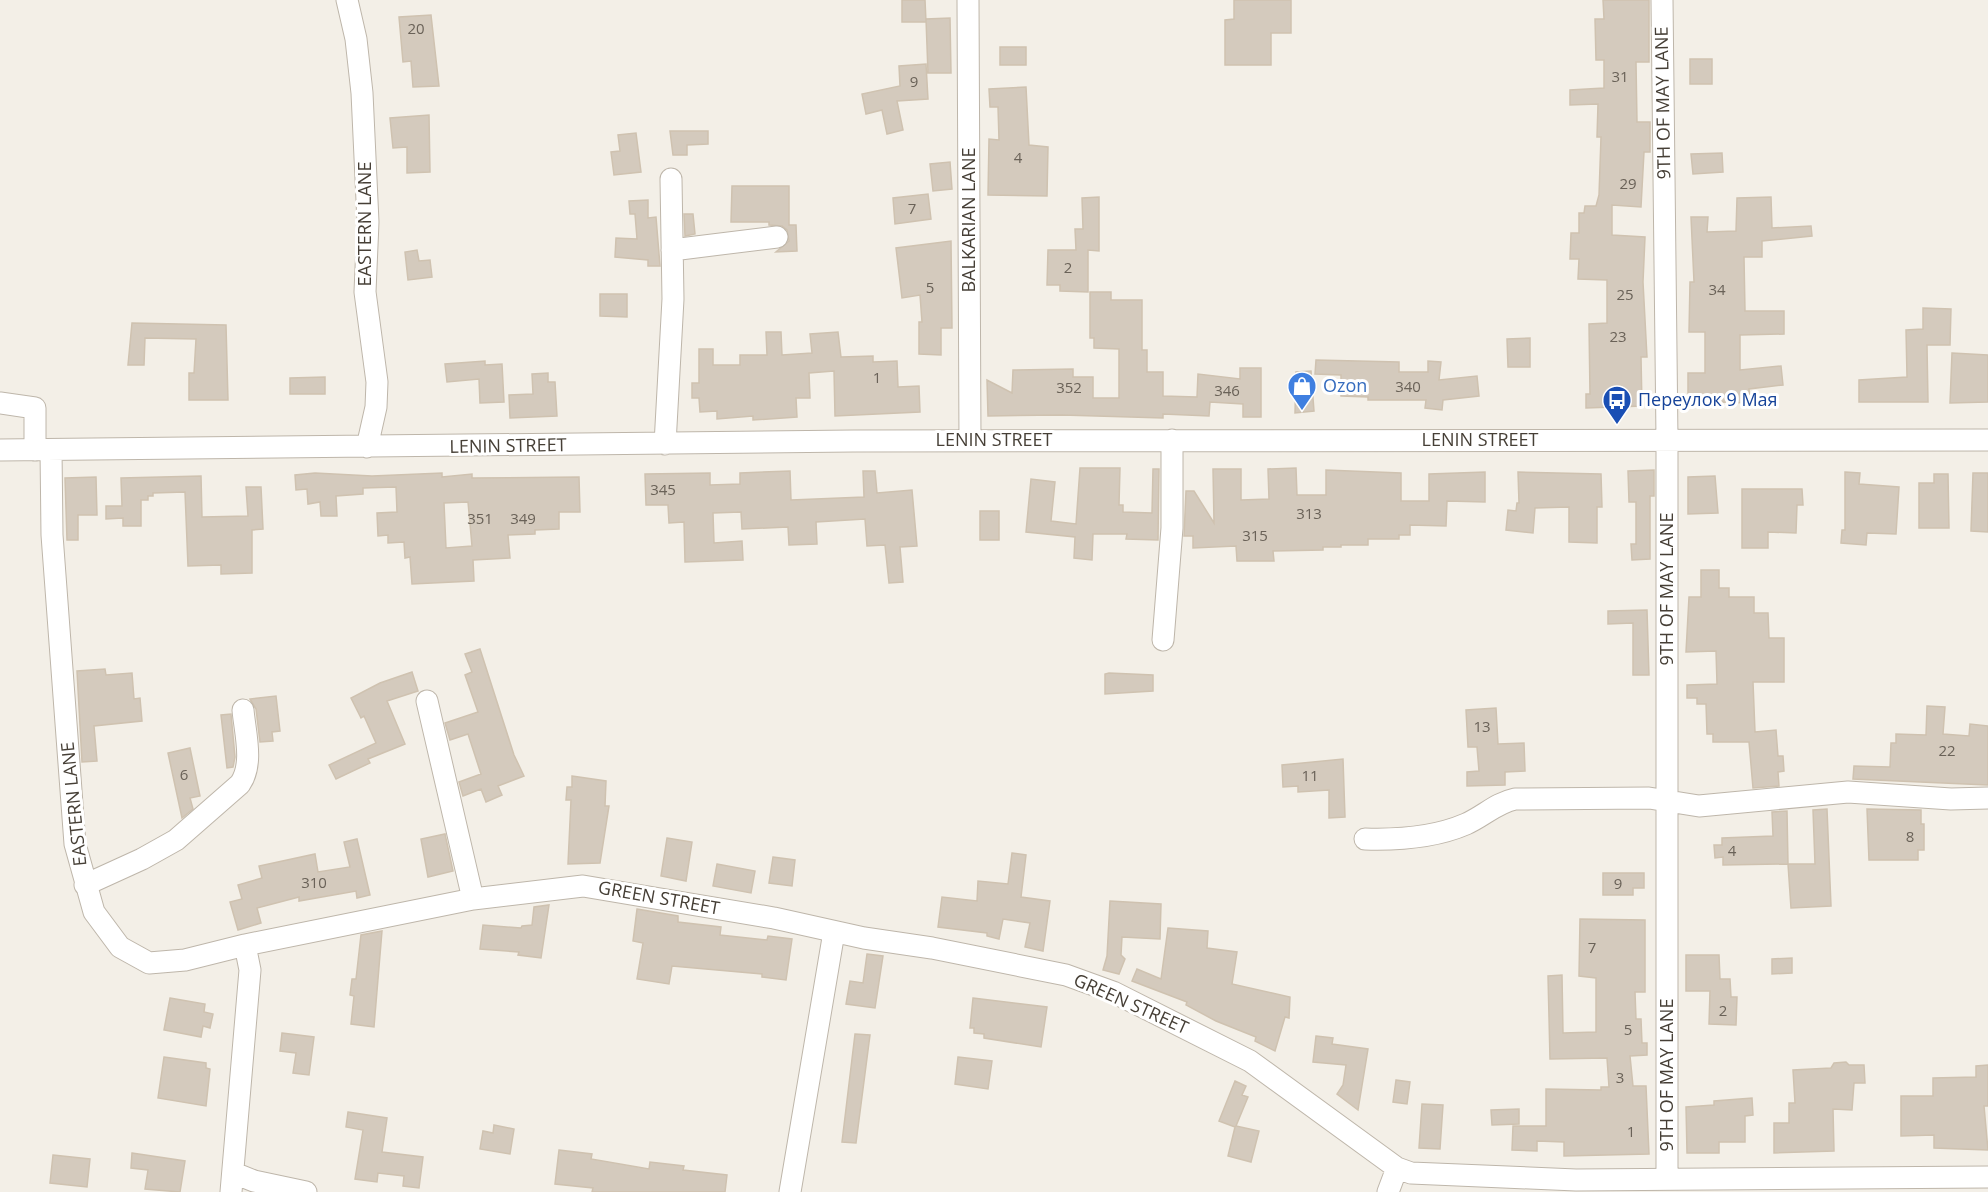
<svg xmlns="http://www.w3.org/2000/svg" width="1988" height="1192" viewBox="0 0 1988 1192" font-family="'Open Sans',sans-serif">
<rect width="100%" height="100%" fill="#f3efe7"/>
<path fill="#d4cabd" stroke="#cfc2b0" stroke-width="1.5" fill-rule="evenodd" d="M902,0H925L926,22H902Z
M1234,0H1291V33H1271V65H1225V20L1234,19Z
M1603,0H1649V62H1636L1637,122H1650V152H1644L1641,207L1612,205V235L1645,237L1643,282L1647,357H1641L1642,406L1586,408V394H1590L1589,324L1607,323V280L1578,279L1579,259H1570L1571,233H1579V213H1584L1585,206H1596L1599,195L1601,137H1597L1598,104L1570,105V90L1604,88V60H1596L1595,19H1604Z
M431,15L439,86L413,87L411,61L403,62L399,17Z
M950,18L951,73H928L926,19Z
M1000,47H1026V65H1000Z
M1690,59H1712V84H1690Z
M926,64L928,99L897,101L903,130L887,134L882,110L866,114L862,94L900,86L899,66Z
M1026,87L1029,145L1048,147L1047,196L988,195L989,139L999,140L998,107H990L989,89Z
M429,115L430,172L407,173V147L393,148L390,118Z
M670,131H708V144L687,145V155H673Z
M636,133L641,172L614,175L611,152L620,151L618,135Z
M1722,153L1723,172L1693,174L1691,154Z
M950,162L952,189L933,191L930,164Z
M732,186H789V225H796L797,251L776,252L789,241L787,230L782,226L769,225V222H731Z
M928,194L931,219L895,224L893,198Z
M1099,197V251L1088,250V292L1060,291V285H1047L1048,250H1076L1075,229H1083L1082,198Z
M1771,197L1772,228L1811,226L1812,236L1762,241V257H1744L1745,311H1784V334L1740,335V370L1781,366L1783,385L1749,389L1750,403L1688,401V373H1705V332H1689L1690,282H1694L1691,217H1708L1707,232L1736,231L1737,198Z
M648,200V218L656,217L660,266H648V260L615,257L616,238L637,239L635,214H630L629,201Z
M684,214H693L695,234L685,236Z
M951,241L952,328H941V355L919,354V322H922L920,295L902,298L896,248Z
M417,250L419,261L430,260L432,277L408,280L405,252Z
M1090,292H1111V300H1142V350H1147V372H1163V396L1197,397L1198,374L1240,379V368H1261V417H1243V404L1210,402L1209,416L1163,414V418L1062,415L988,416L987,380L1012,393L1013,370L1073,369V377H1093V398H1119V349L1094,348V338H1090Z
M600,294H627V317L600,316Z
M1923,308L1951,309L1950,345H1927L1928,402H1859V380L1907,377L1906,330L1923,329Z
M132,323L226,325L228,400H189V373H194L196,339L145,338L144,365H128Z
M766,332H781L782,355L812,353L810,334L838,332L841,357L873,356V362L897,361L898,387L919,386L920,412L835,416L834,371L809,373L810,398H796L797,417L753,420V416L717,419V411L700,412L699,398H692V383H699V349H713V365H740V355H767Z
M1530,338V367H1508L1507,339Z
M1952,353L1988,355V402L1950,403Z
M1316,360L1399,362V372H1428V361L1441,362L1439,380L1477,376L1479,396L1443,400L1442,410L1425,408L1426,400H1368V397L1341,396V375L1315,374Z
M485,361V365L502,364L504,402L480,403L479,379L447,382L445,364Z
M1311,371L1314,411L1295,413L1296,372Z
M548,373V382H555L557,416L510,418L509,395L533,394L532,374Z
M325,377V394H290V378Z
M1080,468H1120L1119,505H1123V512L1152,513L1153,469H1159L1158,540L1126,539L1127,534H1093L1092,560L1074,558L1075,537L1026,532L1031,479L1055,482L1051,521L1076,524Z
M1296,468L1297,495H1326V470L1401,473V501H1429V474L1485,472V502L1447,501L1446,526L1410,525V535H1399V539H1368V545H1341V547H1323V550L1273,551L1274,561H1237L1236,546L1193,548V536H1184L1186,491H1194L1214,523L1213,469H1241V500L1269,499L1268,469Z
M1654,470V496H1650V559L1632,560L1631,544H1636V502H1629L1628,471Z
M790,471L791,500L864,497L863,471H875L877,493L912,490L917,546L900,547L903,582L889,583L885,545L867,546L865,519L816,522L817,544L789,545L788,527L742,529L741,512L713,513L714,543L742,541L743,560L685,562L684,522L669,523L668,505H646L645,474L710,473V485L740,484V473Z
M1518,472L1601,474L1602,507H1597V543L1569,542V507L1535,508L1533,533L1506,530L1508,510L1516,511L1517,503H1519Z
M1845,472L1860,473L1859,484L1899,487L1896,534L1867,533L1866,545L1841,543L1842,530H1845Z
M315,473L372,476L442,473V477L472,474V478L579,477L580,512H559V529L535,530V534L508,535L510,558L473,560L474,581L412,584L410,557L405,558L404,542L388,543V535L378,536L377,513L397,512L396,487L363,488V494L336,496L337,516H321L320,502L308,504L307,489L296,490L295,475ZM468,502L472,546L446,548L444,503Z
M1973,473H1988V532L1971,531Z
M1934,474H1948L1949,528H1919V483H1934Z
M201,476L202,517L248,516L246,487H261L263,529L252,530V573L221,574V565L188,566L185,492L153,493V496H148V500H141V526H123V518L106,519V506H122L121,478Z
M1715,476L1718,513L1688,514V477Z
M96,477L97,515H78V540H67L65,478Z
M1742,489H1802L1803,505H1797L1796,533L1768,532V548H1742Z
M980,511H999V540H980Z
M1701,570H1719V588H1729V597H1754V613H1768L1769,638H1784V682H1753L1755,732L1776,730L1778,756H1783L1784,771L1778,772L1779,786L1753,788L1749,742H1713V734H1707L1706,704H1697V698H1687V685L1717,684L1716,651L1686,652L1689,597H1701Z
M1647,610L1649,675H1633V623L1608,624V611Z
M480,649L514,755L524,776L498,786L502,795L486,802L481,789L463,796L459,782L481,774L468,734L450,740L445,723L478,712L465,675L472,672L465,654Z
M105,669L106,675L132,673L134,699L140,698L142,721L94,726L97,761L82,762L77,671Z
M412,672L418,691L387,701L405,744L368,759L370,763L336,779L329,765L376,743L364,716L361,718L351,698L380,683Z
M1109,673L1153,675V691L1105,694V674Z
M276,696L280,731L272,732L273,741L260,742L256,709L250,699Z
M1927,706L1945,707L1943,734L1969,736L1970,724L1988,726V785L1853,779L1854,766L1890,767L1891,743H1896V734L1926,735Z
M1496,708L1498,744L1524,743L1525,771L1505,772V785L1467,786V772L1479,771L1477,747H1468L1466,710Z
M231,714L235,757L233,767L227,768L221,715Z
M190,748L200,796L190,798L193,809L182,818L168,753Z
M1343,759L1345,817L1329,818V790L1298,792V786L1283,787L1282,765Z
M572,776L606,781L605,806H609L600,863L568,864L571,800H566L567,787H572Z
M1827,809L1831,906L1791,908L1788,864H1815L1813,810Z
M1867,809L1921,810V824H1924V850H1918V860H1869Z
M1787,811L1788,864L1723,865V857L1715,858L1714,845H1722V838L1773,836L1772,812Z
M445,834L453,871L428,877L421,839Z
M667,838L692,842L686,881L661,876Z
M357,839L370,895L357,898L356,891L299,901V897L257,908L261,923L238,930L230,902L242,899L238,885L262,878L259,866L315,854L318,872L350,867L344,842Z
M1012,853L1026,855L1021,897L1050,901L1043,951L1025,947L1030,923L1003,919L999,939L987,936V933L938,927L942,897L977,901L978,881L1008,884Z
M773,857L795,860L792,886L769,883Z
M717,864L755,871L751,893L713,886Z
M1603,873H1644V888H1633V895H1603Z
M1110,901L1161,904L1160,939L1122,937L1121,955L1125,959L1119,974L1103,970L1107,956Z
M549,905L541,958L518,955L519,952L480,949L483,925L521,928L522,926L532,925L534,907Z
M637,909L678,916V922L721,927L720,935L767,940L768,936L792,939L786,980L762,977V974L672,966L669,984L637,979L643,943L633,941Z
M1580,919L1645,920V992H1635L1636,1019H1641L1642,1043H1647V1055L1630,1056L1633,1086H1646L1649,1154L1564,1156V1142L1537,1141V1151L1512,1150L1513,1126H1546V1089L1601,1090V1087H1609L1607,1058L1550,1059L1548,976L1562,975L1563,1033L1596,1032V978L1579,976Z
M1168,928L1208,931L1207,948L1237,952L1232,984L1290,997L1289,1018L1285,1017L1275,1051L1255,1041L1256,1037L1216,1021L1186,1005L1187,1002L1132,981L1137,969L1161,979Z
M382,931L374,1027L351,1024L354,996L350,995L352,979H356L361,935Z
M867,954L883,956L875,1008L846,1004L850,981L863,983Z
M1686,955H1719L1720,979H1730L1731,997H1737L1736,1025L1709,1024L1710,991H1686Z
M1792,958V973L1772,974V959Z
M170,998L205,1004L204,1012L213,1014L210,1028L203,1026L201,1037L164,1030Z
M973,998L1047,1007L1041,1047L984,1038V1034L974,1033V1028H970Z
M282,1033L314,1037L309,1075L293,1073L296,1053L280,1051Z
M855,1034L870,1035L856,1143L842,1142Z
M1316,1036L1333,1038L1332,1044L1368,1049L1358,1110L1337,1094L1343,1085L1346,1065L1313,1062Z
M164,1057L206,1063V1068L210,1069L206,1106L158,1098Z
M958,1057L992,1061L988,1089L955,1084Z
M1846,1062L1849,1065H1864L1865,1083H1854L1852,1110L1833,1109L1834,1151L1774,1153V1123H1789V1103H1795L1793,1070L1831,1068L1834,1063Z
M1988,1065V1106H1984L1988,1150L1934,1148V1135L1901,1136V1096H1933V1078L1976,1077V1066Z
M1396,1080L1410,1082L1407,1104L1393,1102Z
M1235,1081L1246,1086L1242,1095L1248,1097L1236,1126L1259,1131L1251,1162L1228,1156L1235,1127L1219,1121Z
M1752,1098L1753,1115L1745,1116V1142H1719V1153H1687L1686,1107L1714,1105V1101Z
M1422,1104L1443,1105L1440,1149L1419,1148Z
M1519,1109V1124L1492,1125L1491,1110Z
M348,1112L387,1118L382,1152L423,1157L419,1188L403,1186L404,1176L378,1173L377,1182L355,1179L363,1130L346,1127Z
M494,1125L514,1129L510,1154L480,1149L483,1131L493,1133Z
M559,1150L592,1154L591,1159L649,1169L650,1162L684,1166L683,1170L727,1175L725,1192H592L593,1188L555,1184Z
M132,1153L185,1161L180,1192L145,1189L148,1170L131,1168Z
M53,1155L90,1159L87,1187L50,1183Z"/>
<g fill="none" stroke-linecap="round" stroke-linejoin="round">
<g stroke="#beb6aa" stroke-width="23">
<path id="minor" d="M347,0L356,39L362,93L368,222L365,292L377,382L376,407L367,447
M968,0L970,441
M1662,0L1667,439V1178
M672,250L777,237
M0,403L35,408V450
M665,444L673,299L671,179
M0,450L853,441L1988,440
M51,450L52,535L75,844L94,912L120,947L149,963L185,960L245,945L250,970L231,1192
M1163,640L1172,528V440
M427,701L473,899
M1365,839C1398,840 1436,837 1466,824C1484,816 1496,803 1515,799L1649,798L1699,806L1848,792L1951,799L1988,798
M85,885L142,859L176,840L240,784C254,764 245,733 243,710
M245,945L473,899L583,886L774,918L864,938L932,948L1066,975L1113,992L1250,1061L1397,1168L1411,1173L1576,1180L1988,1177
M234,1173L254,1181L306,1192
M790,1192L834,932
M1388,1192L1397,1168"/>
</g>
<use href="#minor" stroke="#fff" stroke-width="21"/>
</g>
<defs>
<g id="shop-pin" transform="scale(1.5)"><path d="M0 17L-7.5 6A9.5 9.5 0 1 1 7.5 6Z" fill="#3f7fe0" stroke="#fff"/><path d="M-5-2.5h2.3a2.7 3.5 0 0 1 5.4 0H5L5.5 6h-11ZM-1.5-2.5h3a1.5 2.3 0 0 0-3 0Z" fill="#fff"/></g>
<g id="bus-pin" transform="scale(1.5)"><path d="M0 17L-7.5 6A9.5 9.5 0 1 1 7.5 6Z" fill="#1a4fb4" stroke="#fff"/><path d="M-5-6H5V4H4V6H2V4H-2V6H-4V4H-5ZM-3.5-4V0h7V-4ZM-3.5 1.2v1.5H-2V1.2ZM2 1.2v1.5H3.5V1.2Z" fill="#fff"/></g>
</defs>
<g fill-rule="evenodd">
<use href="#shop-pin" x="1302" y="386"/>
<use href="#bus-pin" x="1617" y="400"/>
</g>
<g text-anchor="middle" stroke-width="6" stroke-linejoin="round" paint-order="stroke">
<g font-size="15" fill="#6a6258">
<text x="416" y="34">20</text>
<text x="1620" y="82">31</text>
<text x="914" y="87">9</text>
<text x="1018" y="163">4</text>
<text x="1628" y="189">29</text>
<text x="912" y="214">7</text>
<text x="1068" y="273">2</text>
<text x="930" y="293">5</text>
<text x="1717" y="295">34</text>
<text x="1625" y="300">25</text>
<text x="1618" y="342">23</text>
<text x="877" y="383">1</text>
<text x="1408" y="392">340</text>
<text x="1069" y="393">352</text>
<text x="1227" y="396">346</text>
<text x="663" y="495">345</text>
<text x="1309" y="519">313</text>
<text x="480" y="524">351</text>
<text x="523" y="524">349</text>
<text x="1255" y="541">315</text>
<text x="1482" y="732">13</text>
<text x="1947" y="756">22</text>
<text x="184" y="780">6</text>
<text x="1310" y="781">11</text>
<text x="1910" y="842">8</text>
<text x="1732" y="856">4</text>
<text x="314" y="888">310</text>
<text x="1618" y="889">9</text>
<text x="1592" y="953">7</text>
<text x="1723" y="1016">2</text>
<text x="1628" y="1035">5</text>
<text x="1620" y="1083">3</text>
<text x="1631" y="1137">1</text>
</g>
<g font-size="18" fill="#463f36" stroke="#fff">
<text transform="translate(1663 103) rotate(-91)" y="6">9TH OF MAY LANE</text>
<text transform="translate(969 220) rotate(-90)" y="6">BALKARIAN LANE</text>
<text transform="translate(365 224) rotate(-90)" y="6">EASTERN LANE</text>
<text x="994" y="446">LENIN STREET</text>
<text x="1480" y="446">LENIN STREET</text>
<text transform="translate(508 446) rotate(-1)" y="6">LENIN STREET</text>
<text transform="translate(1667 589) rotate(-90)" y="6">9TH OF MAY LANE</text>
<text transform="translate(74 804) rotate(-96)" y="6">EASTERN LANE</text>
<text transform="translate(659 898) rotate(10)" y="6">GREEN STREET</text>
<text transform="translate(1131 1004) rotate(24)" y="6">GREEN STREET</text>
<text transform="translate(1667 1075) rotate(-90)" y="6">9TH OF MAY LANE</text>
</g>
<g font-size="18" fill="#366cbe" stroke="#fff" text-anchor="start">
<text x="1323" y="392">Ozon</text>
</g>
<g font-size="18" fill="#164399" stroke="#fff" text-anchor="start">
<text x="1638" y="406">Переулок 9 Мая</text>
</g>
</g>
</svg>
